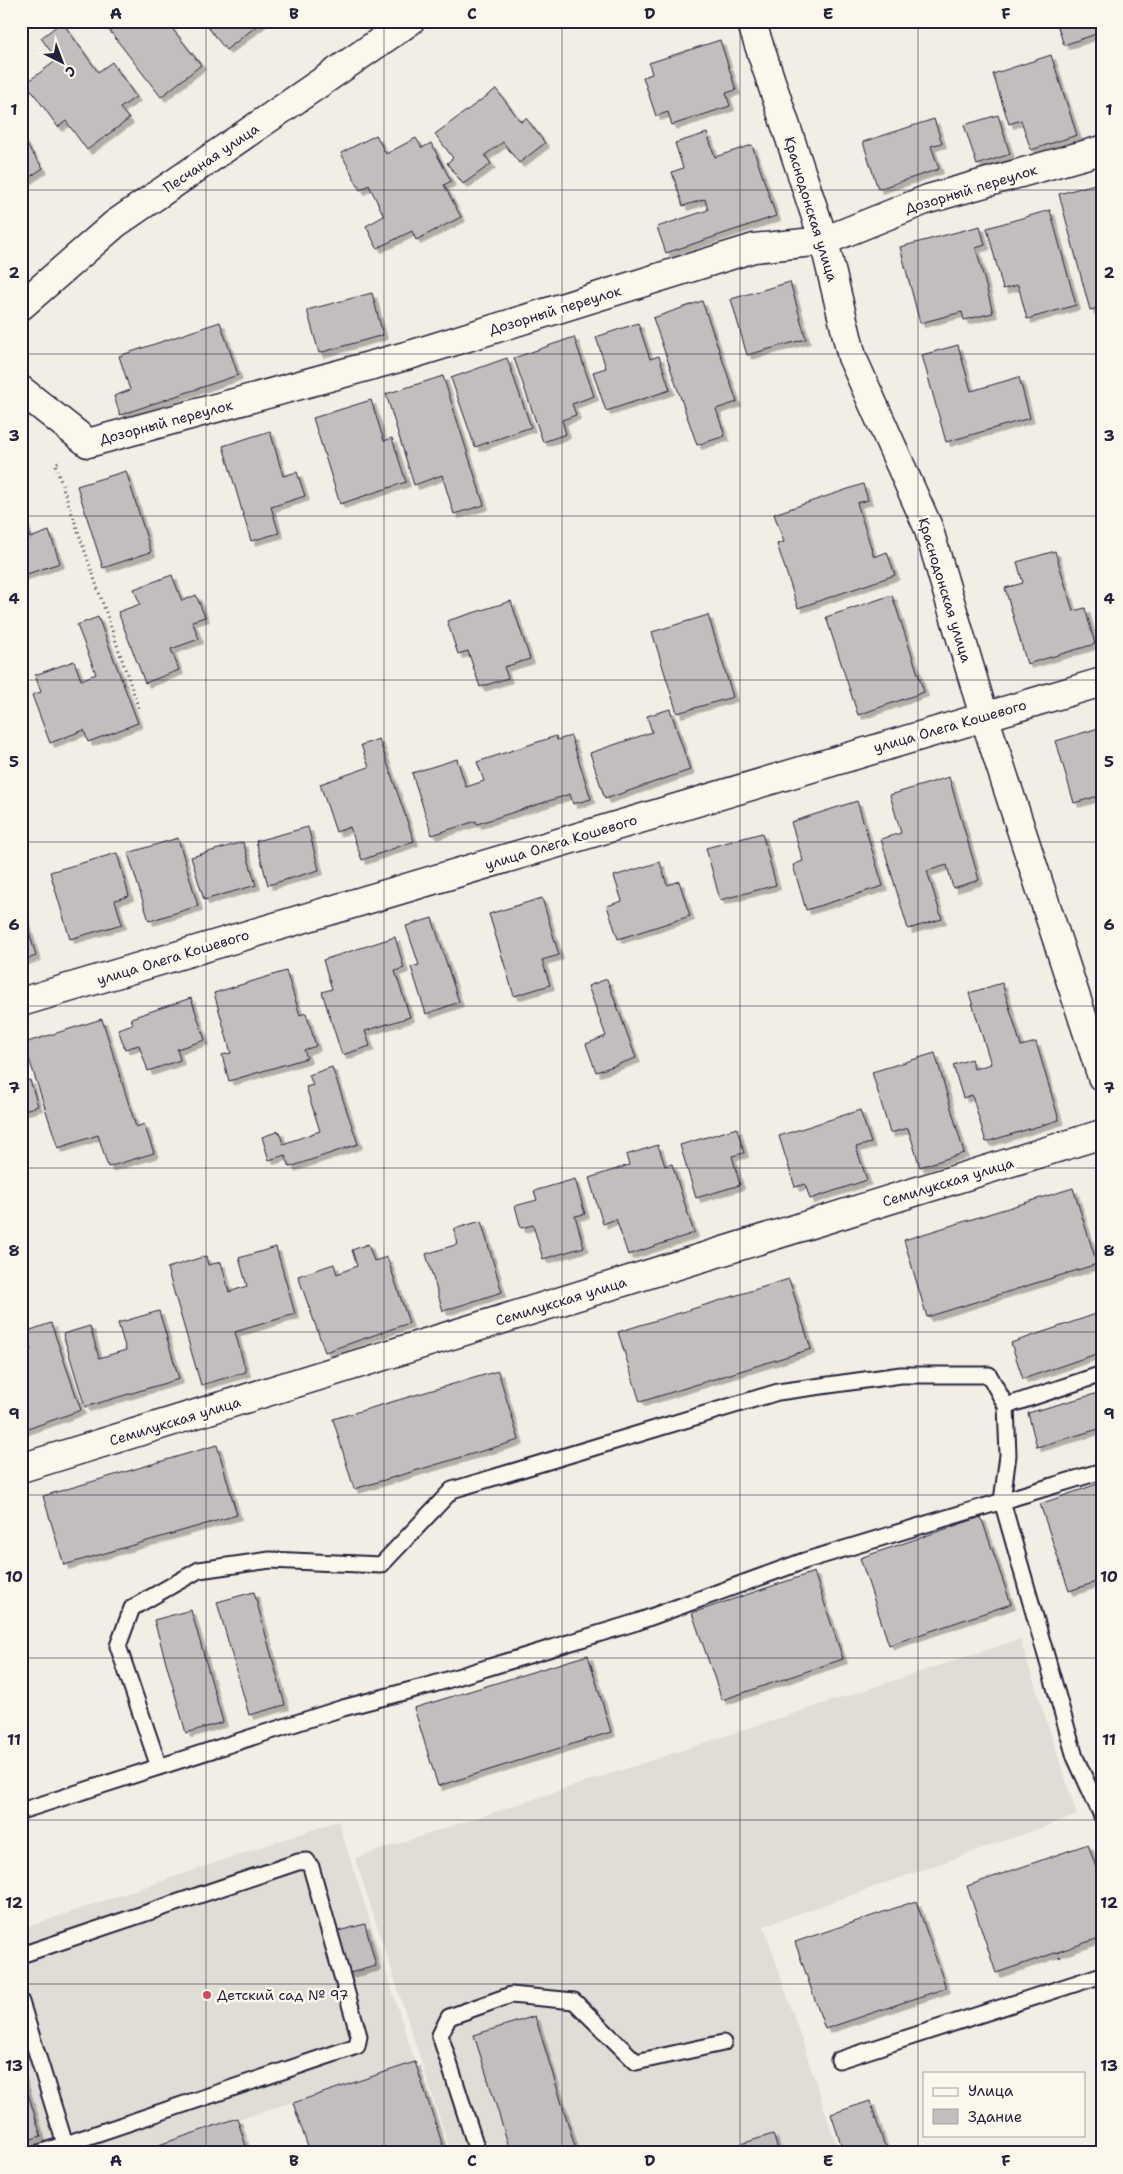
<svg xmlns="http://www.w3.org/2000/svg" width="1123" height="2174" viewBox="0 0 1123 2174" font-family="'Shantell Sans',sans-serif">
<defs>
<filter id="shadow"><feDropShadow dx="4.5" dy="4.5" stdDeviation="0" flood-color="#0004"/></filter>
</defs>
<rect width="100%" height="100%" fill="#f2eee5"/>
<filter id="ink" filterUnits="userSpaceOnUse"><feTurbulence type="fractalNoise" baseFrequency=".02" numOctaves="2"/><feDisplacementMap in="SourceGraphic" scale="10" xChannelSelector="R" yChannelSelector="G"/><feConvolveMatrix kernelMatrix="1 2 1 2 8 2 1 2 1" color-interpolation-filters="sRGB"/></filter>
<g filter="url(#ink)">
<path fill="#e0dcd6" d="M1020,1639L1077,1815L764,1926L839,2153H451L355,1858Z
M338,1821L415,2062L136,2153H21V1929Z"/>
<path fill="#c2bebe" stroke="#22223b" filter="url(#shadow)" d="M102,21H169L167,22L201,65L161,97Z
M203,21H263L226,50Z
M1056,21H1102V32L1064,45Z
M62,22L98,72L112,62L136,97L120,108L129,119L87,150L66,121L58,127L26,83L57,60L41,38Z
M720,40L736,90L726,93L730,106L672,125L668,112L656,116L643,77L652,74L649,63Z
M1051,55L1077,135L1031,150L1021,120L1009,124L993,74Z
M496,89L521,122L526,118L545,143L519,163L503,142L485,155L491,164L463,184L447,163L453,158L435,134Z
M998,115L1010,154L977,165L964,125Z
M934,119L942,143L931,146L939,169L878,189L863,142Z
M707,133L715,157L752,145L776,216L666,253L657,227L708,210L705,199L683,206L672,172L683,168L675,143Z
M376,135L386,154L416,138L422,148L431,143L451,181L444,185L461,217L416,240L412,231L377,248L366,226L384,216L369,185L360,190L341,153Z
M21,137L43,168L21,183Z
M1102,182V307L1090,310L1059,194Z
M1050,210L1076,305L1027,319L1018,285L1003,289L987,228Z
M980,226L985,245L976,248L993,313L964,320L962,312L920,323L900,247Z
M790,282L806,339L747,355L731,299Z
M372,293L383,335L319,353L307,310Z
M702,301L737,402L716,409L725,436L697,445L653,318Z
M220,322L238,375L120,415L114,396L130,390L119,356Z
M638,323L650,359L659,356L670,390L606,411L593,372L606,368L596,337Z
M574,337L594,396L572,404L576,415L562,420L566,434L543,442L514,358Z
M958,345L971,391L1019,377L1030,418L946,442L922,355Z
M507,358L531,427L475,447L451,378Z
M443,376L484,505L454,514L442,475L414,485L386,394Z
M371,400L384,441L392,438L406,482L340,504L313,418Z
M270,431L283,476L297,472L305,496L271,507L279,533L251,541L223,446Z
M126,471L151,552L103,568L77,486Z
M863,484L868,500L857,503L874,557L887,552L895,575L798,608L777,544L784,542L774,514Z
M21,511L30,538L49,531L60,563L21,576Z
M1055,551L1073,611L1085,608L1095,644L1027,664L1005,588L1023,583L1017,562Z
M172,575L182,601L196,595L205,617L192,621L199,639L171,649L179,670L145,683L118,612L140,604L134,589Z
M892,595L924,692L858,715L826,617Z
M511,601L530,659L504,667L508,678L480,687L468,651L458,654L447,621Z
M708,615L733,697L677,713L652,632Z
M98,617L138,723L88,742L84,730L50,743L32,695L41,692L35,675L74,661L81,680L96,674L77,625Z
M670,709L690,770L605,799L590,753L652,732L647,716Z
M1102,727V795L1074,803L1056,741Z
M556,736L557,740L571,736L591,799L573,804L570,794L477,824L476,821L432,835L412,773L457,759L466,787L484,781L477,762Z
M379,739L414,841L362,860L350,827L336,832L320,784L369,767L361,745Z
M949,777L979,880L953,888L947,865L927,871L942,919L908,929L881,839L901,833L890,795Z
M857,801L883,886L806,910L793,865L803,861L791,822Z
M308,827L319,870L268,885L256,841Z
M762,833L776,885L720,900L706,848Z
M178,838L198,906L149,921L128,853Z
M243,842L256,885L204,900L191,857Z
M117,853L129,896L115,900L122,924L70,939L50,872Z
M660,862L667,885L679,881L690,916L618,939L607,906L622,901L614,876Z
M542,898L559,955L542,960L550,985L514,996L489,914Z
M21,904L36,956L21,961Z
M432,918L459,1002L426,1014L411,967L419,965L406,926Z
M395,937L404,968L395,971L410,1017L365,1031L370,1046L342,1055L322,992L332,989L323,960Z
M286,971L300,1015L306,1013L316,1046L304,1050L307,1058L229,1081L222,1055L231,1053L214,993Z
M607,979L636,1058L596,1072L586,1044L606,1036L588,986Z
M1002,983L1021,1046L1036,1042L1059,1120L986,1142L972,1095L963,1098L953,1065L971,1059L974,1069L991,1064L969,993Z
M191,998L205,1040L177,1049L180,1060L148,1071L139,1045L125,1049L118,1029L133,1024L131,1018Z
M102,1019L136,1127L144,1124L154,1153L108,1167L98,1135L58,1148L24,1043Z
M935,1053L964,1153L920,1167L908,1128L890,1133L872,1072Z
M332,1067L358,1144L290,1167L285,1155L269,1160L262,1137L279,1131L283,1144L320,1131L306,1087L313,1085L309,1075Z
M21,1077L23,1082L30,1080L38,1106L21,1111Z
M860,1110L871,1143L856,1147L867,1180L810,1199L805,1184L795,1187L779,1136Z
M737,1128L744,1153L732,1156L740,1185L696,1198L680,1145Z
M658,1145L665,1166L672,1164L694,1233L628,1255L616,1219L603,1224L589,1178L629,1165L626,1155Z
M575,1179L585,1214L575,1216L584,1247L543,1259L533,1225L521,1228L515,1206L537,1200L534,1191Z
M1073,1188L1097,1264L927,1317L904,1240Z
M481,1221L502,1292L443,1311L426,1254L458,1244L454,1229Z
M368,1244L374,1261L387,1257L409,1323L325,1352L298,1276L334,1264L337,1274L357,1266L352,1250Z
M276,1247L295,1314L235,1332L246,1372L201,1385L167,1268L206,1256L208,1265L221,1262L229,1292L247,1286L239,1258Z
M789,1279L811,1349L640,1402L618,1332Z
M159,1311L179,1379L85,1407L63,1334L90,1326L99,1358L126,1350L118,1323Z
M1102,1312V1352L1023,1379L1011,1343Z
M51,1323L81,1410L22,1431L21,1353L31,1350L25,1332Z
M498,1371L519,1440L354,1489L333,1419Z
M1102,1392V1428L1037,1447L1028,1413Z
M217,1445L237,1515L64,1565L43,1496Z
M1100,1483H1102V1580L1069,1591L1040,1504Z
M981,1517L1011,1604L889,1645L860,1558Z
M814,1572L843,1659L722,1700L692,1613Z
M254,1592L285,1705L249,1715L217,1602Z
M191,1610L223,1722L186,1733L154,1620Z
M588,1655L611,1732L438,1786L414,1708Z
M1088,1844L1102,1885V1937L996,1973L967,1886Z
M916,1901L946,1988L825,2029L795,1942Z
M365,1924L376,1966L342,1975L331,1933Z
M535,2016L577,2153H511L474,2035Z
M415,2062L444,2149L432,2153H310L293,2103Z
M21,2071L41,2136L21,2142Z
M870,2101L884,2144L893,2153H844L831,2114Z
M237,2118L248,2153H136Z
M773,2134L779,2153H712Z"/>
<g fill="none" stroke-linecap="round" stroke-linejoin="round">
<g stroke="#22223b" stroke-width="19">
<path id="service" d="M1006,1406L1008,1455L1002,1501L1075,1757L1102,1816
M159,1767L118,1646L132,1608L199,1570L270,1560L381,1565L452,1490L778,1392L901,1375H989L1006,1406L1102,1374
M21,1811L343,1708L434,1684L637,1622L804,1561L1102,1471
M21,1955L298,1862L307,1861L311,1867L359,2036L357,2046L39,2153
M21,2002L65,2144
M839,2060L1102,1975
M478,2153L440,2035L449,2017L511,1995L574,2001L636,2062L723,2043"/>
</g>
<g stroke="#22223b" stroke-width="31">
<path id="minor" d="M751,21L824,241L852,357L928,527L984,716L1102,1077
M21,306L115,224L410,21
M21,390L88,443L413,354L754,248L824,241L928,199L1102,150
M21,1002L1102,682
M21,1468L1102,1134"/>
</g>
<path stroke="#22223b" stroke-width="3" stroke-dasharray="1 4" stroke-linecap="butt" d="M58,462L55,464L139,709
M1058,1952L1061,1961"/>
<use href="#service" stroke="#fbf7ec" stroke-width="15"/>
<use href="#minor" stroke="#fbf7ec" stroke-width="28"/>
</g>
</g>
<path fill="none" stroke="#22223b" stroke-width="1" stroke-opacity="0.55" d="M206,21V2153M384,21V2153M562,21V2153M740,21V2153M918,21V2153M21,190H1102M21,354H1102M21,516H1102M21,680H1102M21,842H1102M21,1006H1102M21,1168H1102M21,1332H1102M21,1495H1102M21,1658H1102M21,1820H1102M21,1984H1102"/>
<circle fill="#d1495b" stroke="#fbf7ec" stroke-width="2" cx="207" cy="1995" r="5"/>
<g text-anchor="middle" stroke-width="5" stroke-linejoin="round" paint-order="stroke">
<g font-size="14" fill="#22223b" stroke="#fbf7ec">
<text transform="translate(211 158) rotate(-34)" y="5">Песчаная улица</text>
<text transform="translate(971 189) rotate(-17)" y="5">Дозорный переулок</text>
<text transform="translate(811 209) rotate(73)" y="5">Краснодонская улица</text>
<text transform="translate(555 310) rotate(-17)" y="5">Дозорный переулок</text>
<text transform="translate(166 422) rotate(-15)" y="5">Дозорный переулок</text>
<text transform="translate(945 590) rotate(73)" y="5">Краснодонская улица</text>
<text transform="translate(950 726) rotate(-16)" y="5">улица Олега Кошевого</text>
<text transform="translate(561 842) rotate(-17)" y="5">улица Олега Кошевого</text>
<text transform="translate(173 957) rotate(-17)" y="5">улица Олега Кошевого</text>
<text transform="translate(948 1182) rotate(-17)" y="5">Семилукская улица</text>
<text transform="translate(561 1301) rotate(-17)" y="5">Семилукская улица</text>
<text transform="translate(175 1421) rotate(-17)" y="5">Семилукская улица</text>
</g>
<g font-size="14" fill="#22223b" stroke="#fbf7ec" text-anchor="start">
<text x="217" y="2000">Детский сад № 97</text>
</g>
</g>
<rect width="1123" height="2174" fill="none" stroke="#fbf7ec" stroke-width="55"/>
<rect x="923" y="2072" width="162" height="65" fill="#fbf7ec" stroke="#a4a2a5"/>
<rect x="933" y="2088" width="25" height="8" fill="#fbf7ec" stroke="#a4a2a5"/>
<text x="968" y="2096" font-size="15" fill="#22223b">Улица</text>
<rect x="933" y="2109" width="25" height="15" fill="#c2bebe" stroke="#a4a2a5"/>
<text x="968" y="2122" font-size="15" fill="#22223b">Здание</text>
<g transform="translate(62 62) rotate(138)" stroke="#fbf7ec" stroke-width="4" paint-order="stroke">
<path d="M0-4L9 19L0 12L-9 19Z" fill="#22223b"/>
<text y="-8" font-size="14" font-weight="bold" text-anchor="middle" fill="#22223b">С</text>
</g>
<rect x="28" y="28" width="1068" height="2118" fill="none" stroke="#22223b" stroke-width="2"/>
<g font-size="16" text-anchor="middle" font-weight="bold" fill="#22223b">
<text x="116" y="19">A</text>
<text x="294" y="19">B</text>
<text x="472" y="19">C</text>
<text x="650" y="19">D</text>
<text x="828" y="19">E</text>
<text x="1006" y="19">F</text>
<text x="14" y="115">1</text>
<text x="1109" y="115">1</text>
<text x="14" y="278">2</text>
<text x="1109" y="278">2</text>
<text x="14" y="441">3</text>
<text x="1109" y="441">3</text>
<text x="14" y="604">4</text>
<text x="1109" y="604">4</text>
<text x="14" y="767">5</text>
<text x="1109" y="767">5</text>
<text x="14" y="930">6</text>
<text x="1109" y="930">6</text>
<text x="14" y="1093">7</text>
<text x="1109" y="1093">7</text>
<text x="14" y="1256">8</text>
<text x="1109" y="1256">8</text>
<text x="14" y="1419">9</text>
<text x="1109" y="1419">9</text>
<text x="14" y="1582">10</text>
<text x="1109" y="1582">10</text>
<text x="14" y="1745">11</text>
<text x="1109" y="1745">11</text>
<text x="14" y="1908">12</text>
<text x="1109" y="1908">12</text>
<text x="14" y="2071">13</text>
<text x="1109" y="2071">13</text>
<text x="116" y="2166">A</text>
<text x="294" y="2166">B</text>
<text x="472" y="2166">C</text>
<text x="650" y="2166">D</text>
<text x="828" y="2166">E</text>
<text x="1006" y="2166">F</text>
</g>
</svg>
